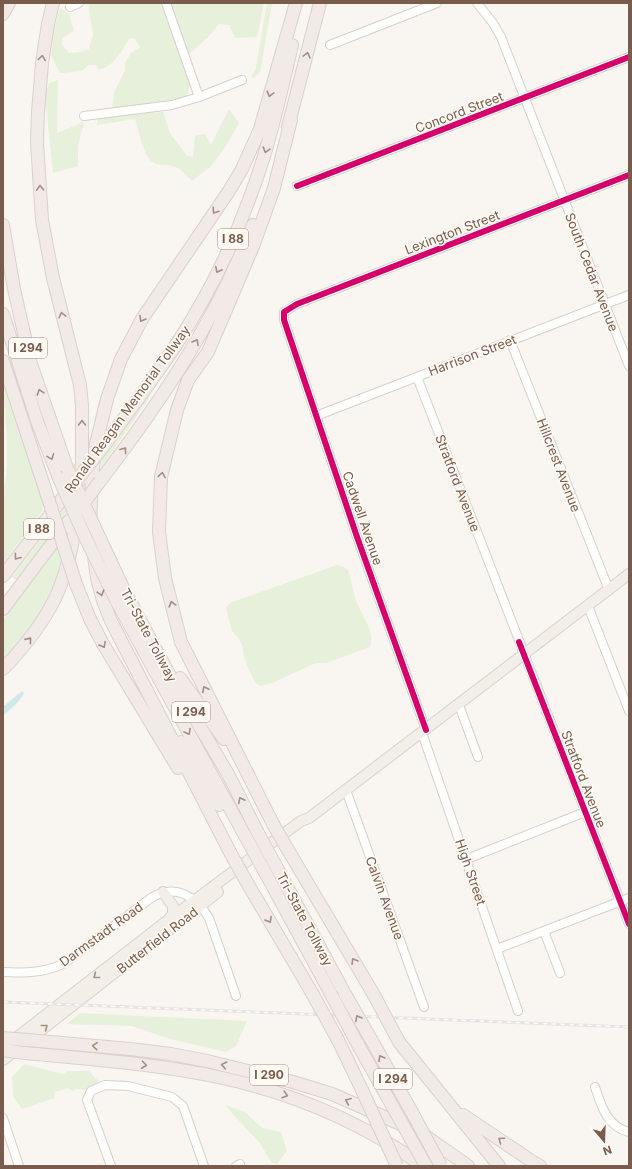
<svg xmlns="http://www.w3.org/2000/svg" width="632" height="1169" viewBox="0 0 632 1169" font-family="Inter,sans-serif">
<rect width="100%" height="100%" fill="#f9f5f0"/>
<path fill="#e7f0db" d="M88,3H160L190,83L187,98L170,103L112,110L114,93L125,70V63L131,53L140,47L134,38L129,39C120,53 116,64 99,70L96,65H88L82,71L60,73L51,55L55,26L60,8L69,14L74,31L62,38V45L69,53L81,52L89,49L93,35Z
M170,3H264L257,37L235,38L229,25L219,24L208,37L188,55Z
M267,3H272L261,67L260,72L254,78L251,77L256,68Z
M58,80L57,133L84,122L78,146V166L53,173L45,96L49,83Z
M229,109L239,123L224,149L210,167L192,181C186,175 181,168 172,166C166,164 159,166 154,163C143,157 139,131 135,119L97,125L98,118L114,115L163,112L170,133L187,156L193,157L195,136L205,134L211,145Z
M3,383L44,504L42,507L43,510L3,564V501L7,466V445Z
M148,397L149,398L101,468L102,457Z
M73,496L71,508L16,580L12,577Z
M58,547L64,565L57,583L31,630L3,663V620Z
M337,565L344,567L348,570C352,581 353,593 357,603C363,617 375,631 370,647L326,663H316L307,667L272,683L260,686L255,682L250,672L244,657L243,648L239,639L232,631L226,608L230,603Z
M80,1013L247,1021L236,1046L226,1052L170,1039L132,1026L67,1024Z
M24,1064L63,1074L68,1071H89L101,1084L87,1090L76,1089L72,1091L68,1088L55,1092L54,1098L22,1109L13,1096L12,1077Z
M226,1105L245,1112L262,1128L281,1132L287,1151L277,1164L272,1163L259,1142L229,1110Z"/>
<path fill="#d0e8ea" d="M22,691L24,693C20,702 10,709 3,716V707Z"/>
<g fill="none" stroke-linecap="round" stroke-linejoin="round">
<g stroke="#d7d1cb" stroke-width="10">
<path id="minor" d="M166,3L199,97
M477,3L493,23L501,37L629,366
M70,7L79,3
M330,45L437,3
M84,116L172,105L199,97L242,80
M297,186L629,57
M510,340L609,590
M417,377L629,924
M316,416L629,295
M588,606L629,711
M459,705L478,757
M426,730L356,534L284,320V312L297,304L629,175
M422,733L518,1011
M346,790L424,1007
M467,859L585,812
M544,931L560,973
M497,949L629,898
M3,972C25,973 43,973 63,964L151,898C175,883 196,896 209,918L236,996
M595,1087C601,1105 607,1127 629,1132
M3,1118L19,1166
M111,1166L87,1100L91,1091L105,1085L128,1086L172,1097L183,1106L204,1166
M236,1166L240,1164"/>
</g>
<g stroke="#dad1cc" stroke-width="12">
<path id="major" d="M163,892L173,906V914L169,919
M3,1048L167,921L301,821L309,818L629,574
M3,1060L218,892"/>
</g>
<g stroke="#dad1cc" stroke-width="14">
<path id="highway" d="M53,3L48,24L42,63L38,112L37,142L42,220L53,278L80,385L82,405V462L80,480
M3,14L9,3
M288,127L320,3
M3,225L14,289L31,364L67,468
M3,314L37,421L59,478
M3,361L48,498
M103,447C127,414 151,382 174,348C205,301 231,250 250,197C269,148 280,96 292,45
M100,481C162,400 215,322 253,225
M3,576L72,486
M76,584L90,619L103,644L178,768
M124,590L169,674L228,774L259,835
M116,600L249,843
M3,609L69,521
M3,669C52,618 69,582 77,512
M180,678L224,739
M181,742L219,805
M273,824L181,642L165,578L159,532L161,477L177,410L188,380L208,352L254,244L274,188L291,120
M291,855L374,995
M232,856L111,621L103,601L97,578L90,526L92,477L96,444L107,399L121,359L142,319L229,191L242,169L260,129L296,3
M276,866L345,994
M266,874L331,994
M249,886L312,993
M338,1040L362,1090
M356,1041L389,1100
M372,1041L414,1116
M51,1042L130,1049L171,1054L207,1061L293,1082L332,1094L421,1133L468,1166
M399,1042L499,1166
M17,1052C84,1059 152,1063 218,1077C294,1093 360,1121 423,1166
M463,1115L533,1162L540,1166"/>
</g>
<use href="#minor" stroke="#fefefd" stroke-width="8"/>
<use href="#major" stroke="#f3eee8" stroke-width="10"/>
<use href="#highway" stroke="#f2eae7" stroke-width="12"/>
<g stroke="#e6e3e7" stroke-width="3">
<path id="rail" d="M3,1002L629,1027"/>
</g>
<use href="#rail" stroke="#fffaf3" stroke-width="1.5" stroke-dasharray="4.5" stroke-linecap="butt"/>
<g stroke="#dad1cc" stroke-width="14" stroke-linecap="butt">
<path id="highway-bridge" d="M67,468L124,590
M59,478L86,539L116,600
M75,482L103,447
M48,498L76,584
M80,508L100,481
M273,824L291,855
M259,835L276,866
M249,843L266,874
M232,856L249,886
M312,993L338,1040
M331,994L356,1041
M345,994L372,1041
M374,995L399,1042
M3,1038L51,1042
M3,1050L17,1052
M362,1090L397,1166
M389,1100L426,1166
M414,1116L441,1166"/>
</g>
<use href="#highway-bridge" stroke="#f2eae7" stroke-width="12"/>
<g stroke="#fffaf3" stroke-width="8">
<path id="cycleway" d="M297,186L629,57
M519,642L629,924
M426,730L356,534L284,320V312L297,304L629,175"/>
</g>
<use href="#cycleway" stroke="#d6006c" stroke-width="6"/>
</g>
<defs><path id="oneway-chevron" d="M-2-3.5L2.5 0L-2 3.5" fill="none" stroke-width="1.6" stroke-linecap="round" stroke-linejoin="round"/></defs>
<g stroke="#a48e83">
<use href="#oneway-chevron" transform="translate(307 55) rotate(-76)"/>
<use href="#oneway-chevron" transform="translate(42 58) rotate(-82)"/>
<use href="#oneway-chevron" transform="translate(270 94) rotate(105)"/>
<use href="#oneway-chevron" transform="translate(266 150) rotate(106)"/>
<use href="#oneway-chevron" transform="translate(40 188) rotate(-93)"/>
<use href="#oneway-chevron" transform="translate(215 211) rotate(124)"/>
<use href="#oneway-chevron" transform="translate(218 270) rotate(117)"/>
<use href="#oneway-chevron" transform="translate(62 315) rotate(-104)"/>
<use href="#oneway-chevron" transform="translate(142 319) rotate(121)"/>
<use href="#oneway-chevron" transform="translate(196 342) rotate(-60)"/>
<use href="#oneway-chevron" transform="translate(40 392) rotate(-108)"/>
<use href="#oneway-chevron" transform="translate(82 423) rotate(-90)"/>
<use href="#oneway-chevron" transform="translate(124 450) rotate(-53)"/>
<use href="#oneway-chevron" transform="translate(51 457) rotate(69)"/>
<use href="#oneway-chevron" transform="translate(162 475) rotate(-81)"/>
<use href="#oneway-chevron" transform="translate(17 557) rotate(127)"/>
<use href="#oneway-chevron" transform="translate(101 593) rotate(73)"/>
<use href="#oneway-chevron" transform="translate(172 604) rotate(-105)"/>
<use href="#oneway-chevron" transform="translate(29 640) rotate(-51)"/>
<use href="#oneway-chevron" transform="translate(103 645) rotate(60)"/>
<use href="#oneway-chevron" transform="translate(205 689) rotate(-117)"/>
<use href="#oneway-chevron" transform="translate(188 732) rotate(61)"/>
<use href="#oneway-chevron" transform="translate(241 800) rotate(-117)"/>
<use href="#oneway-chevron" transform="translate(269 920) rotate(60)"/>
<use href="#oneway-chevron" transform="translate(354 961) rotate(-121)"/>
<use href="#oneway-chevron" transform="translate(358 1018) rotate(-119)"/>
<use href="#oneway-chevron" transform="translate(95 1046) rotate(-175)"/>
<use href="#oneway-chevron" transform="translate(381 1058) rotate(-120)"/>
<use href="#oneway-chevron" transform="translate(144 1065) rotate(7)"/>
<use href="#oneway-chevron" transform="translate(224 1065) rotate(-167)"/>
<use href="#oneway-chevron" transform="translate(285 1095) rotate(17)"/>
<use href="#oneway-chevron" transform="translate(348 1101) rotate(-157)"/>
<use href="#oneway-chevron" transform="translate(501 1140) rotate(-145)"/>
</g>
<g stroke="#a48f83">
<use href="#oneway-chevron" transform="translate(96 976) rotate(142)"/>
<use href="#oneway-chevron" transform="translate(45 1027) rotate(-38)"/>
</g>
<g text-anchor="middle" stroke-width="3.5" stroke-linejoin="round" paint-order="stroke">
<g fill="#fffaf3" stroke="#a28b7f" stroke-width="1">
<rect x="218" y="229" width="30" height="20" rx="3"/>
<rect x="9" y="338" width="38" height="20" rx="3"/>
<rect x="24" y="519" width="30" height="20" rx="3"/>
<rect x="172" y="702" width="38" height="20" rx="3"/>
<rect x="250" y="1065" width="38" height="20" rx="3"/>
<rect x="374" y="1069" width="38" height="20" rx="3"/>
</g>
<g font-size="12" font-weight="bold" fill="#7a5c4d">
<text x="233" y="243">I 88</text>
<text x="28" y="352">I 294</text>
<text x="39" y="533">I 88</text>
<text x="191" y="716">I 294</text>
<text x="269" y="1079">I 290</text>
<text x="393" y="1083">I 294</text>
</g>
<g font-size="13" fill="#7a5c4d" stroke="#fffaf3">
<text transform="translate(459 112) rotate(-21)" y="5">Concord Street</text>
<text transform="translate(452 232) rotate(-21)" y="5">Lexington Street</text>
<text transform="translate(592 272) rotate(69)" y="5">South Cedar Avenue</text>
<text transform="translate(472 355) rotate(-21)" y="5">Harrison Street</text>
<text transform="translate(127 409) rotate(-54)" y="5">Ronald Reagan Memorial Tollway</text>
<text transform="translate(559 465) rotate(69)" y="5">Hillcrest Avenue</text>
<text transform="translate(458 483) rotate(69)" y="5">Stratford Avenue</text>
<text transform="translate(363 518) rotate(71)" y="5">Cadwell Avenue</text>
<text transform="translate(149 635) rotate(62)" y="5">Tri-State Tollway</text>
<text transform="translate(584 779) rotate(69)" y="5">Stratford Avenue</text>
<text transform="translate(471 872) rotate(71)" y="5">High Street</text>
<text transform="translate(385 898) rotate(70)" y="5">Calvin Avenue</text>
<text transform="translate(305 919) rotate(62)" y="5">Tri-State Tollway</text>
<text transform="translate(101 934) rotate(-36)" y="5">Darmstadt Road</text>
<text transform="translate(157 940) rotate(-38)" y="5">Butterfield Road</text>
</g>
</g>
<rect width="632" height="1169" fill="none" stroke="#7a5c4d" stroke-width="8"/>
<g transform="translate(604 1141) rotate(161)" stroke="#fffaf3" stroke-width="3" paint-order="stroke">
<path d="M0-3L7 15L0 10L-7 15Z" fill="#7a5c4d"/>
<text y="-6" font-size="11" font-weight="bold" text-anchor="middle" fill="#7a5c4d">N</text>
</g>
</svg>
